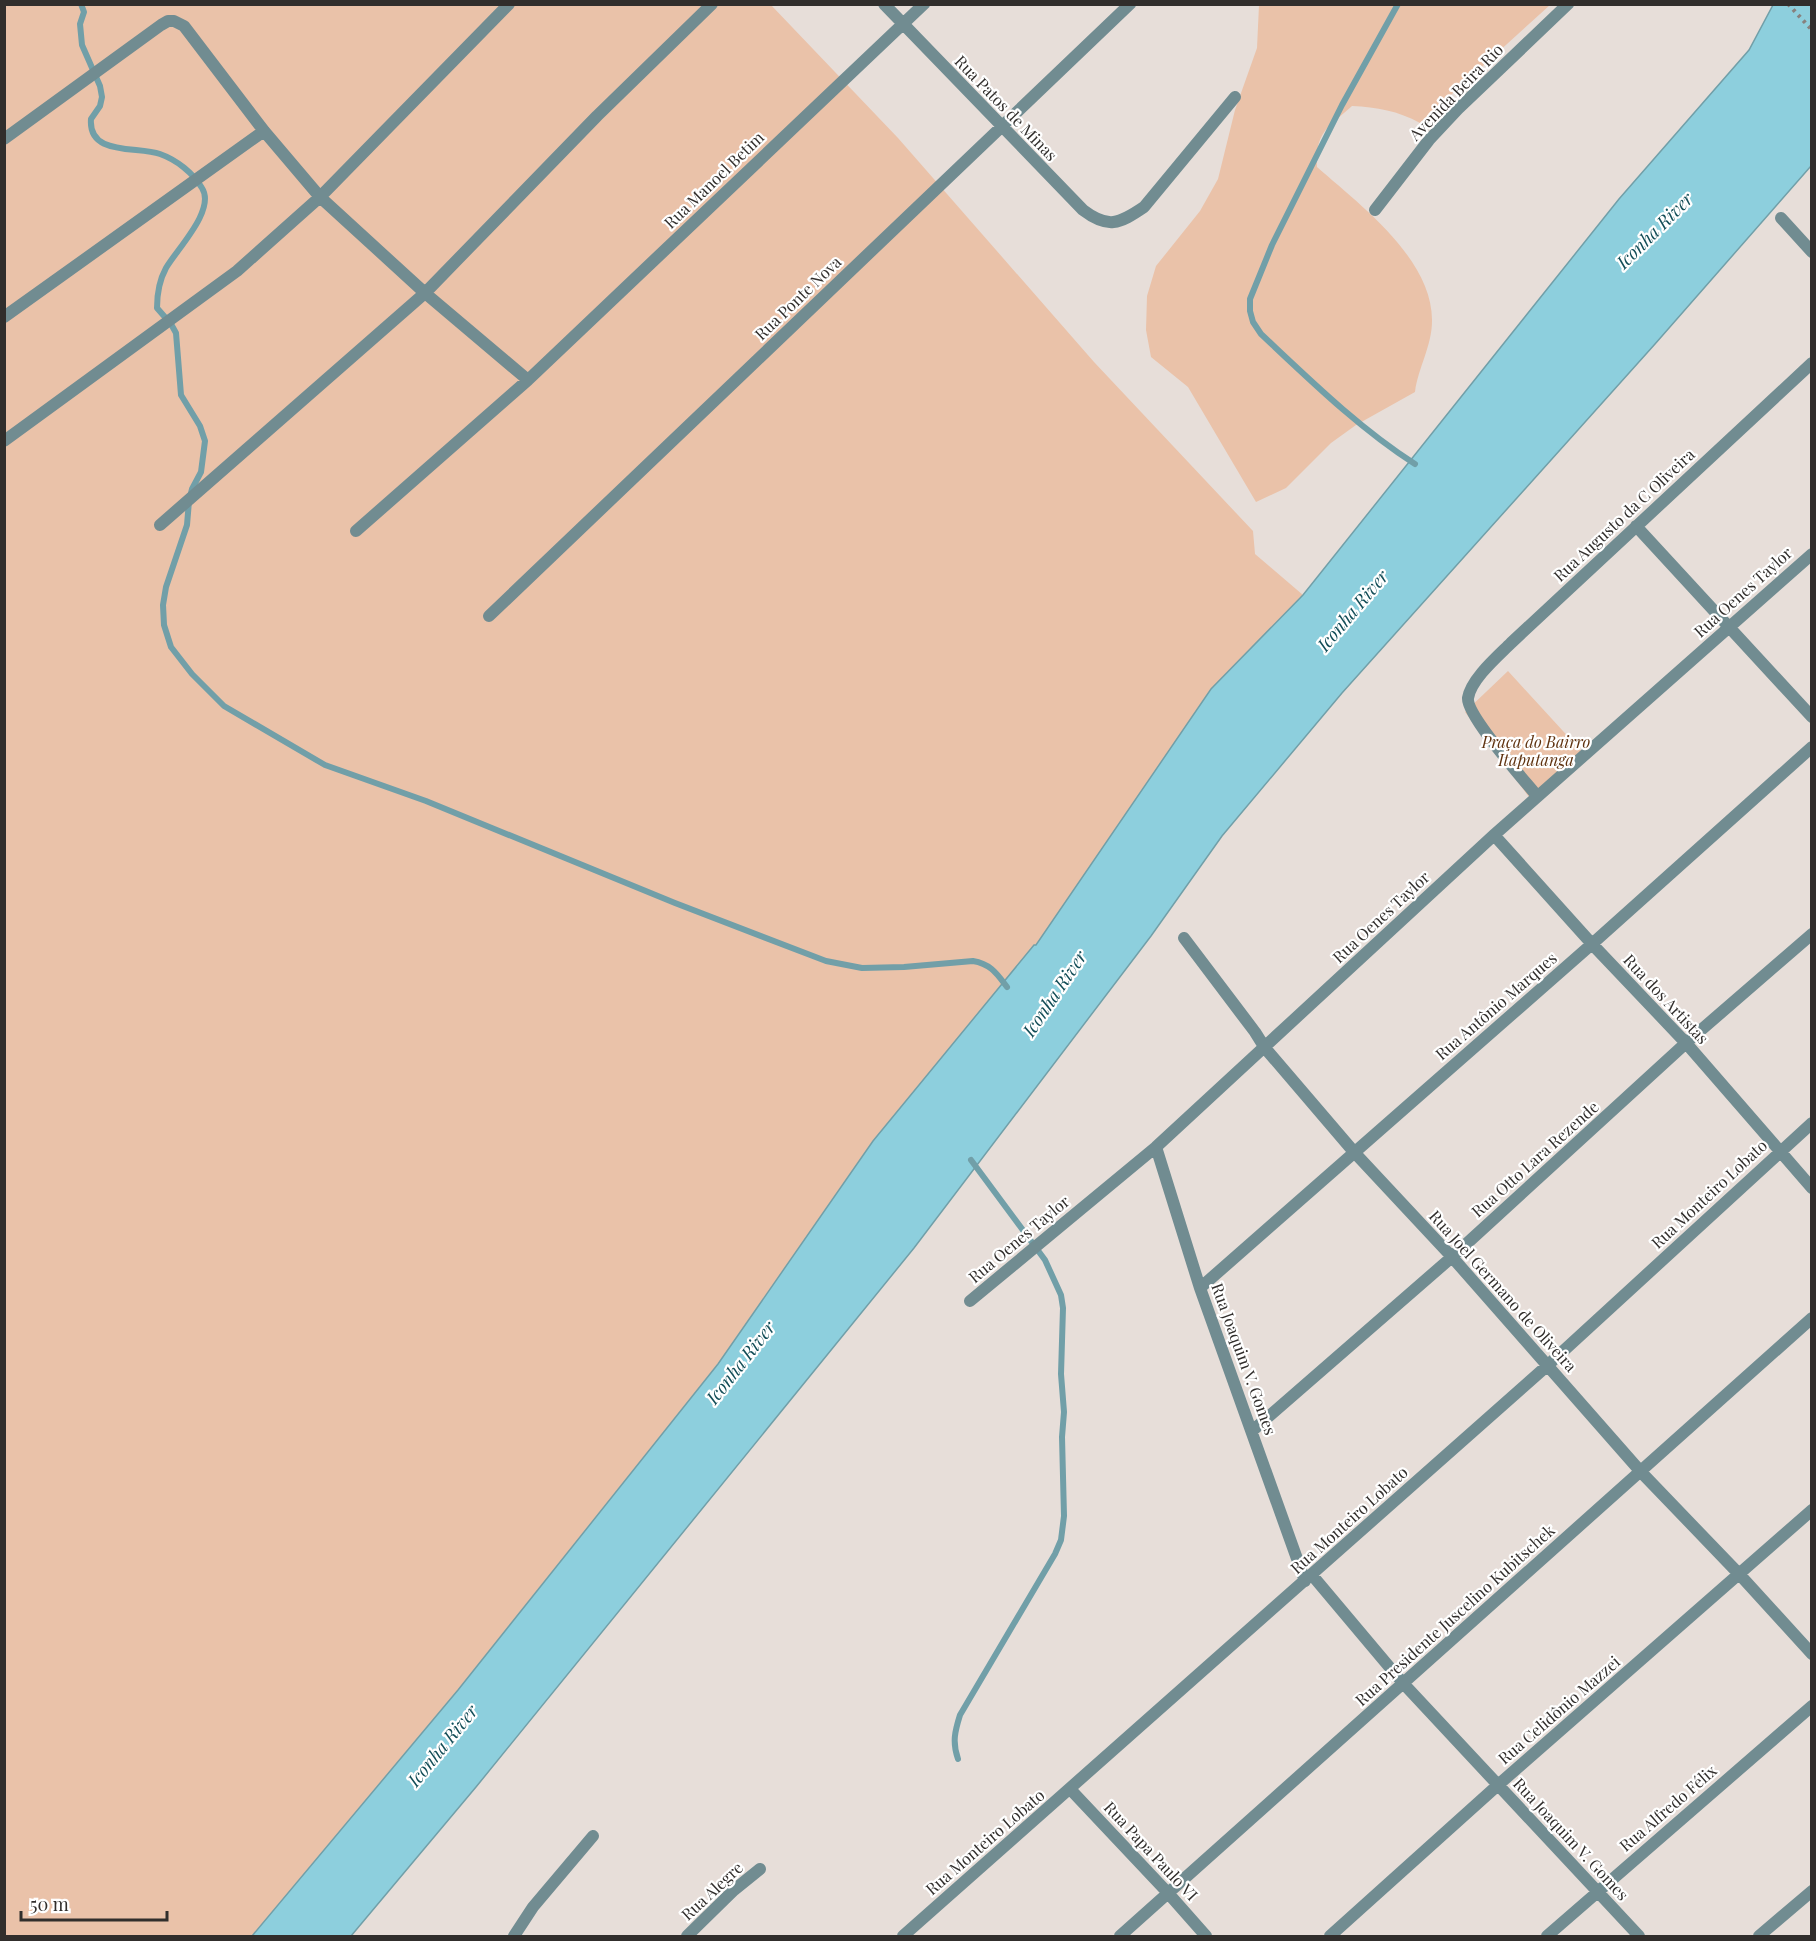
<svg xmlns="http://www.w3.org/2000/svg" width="1816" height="1941" viewBox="0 0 1816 1941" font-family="'Playfair Display',serif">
<rect width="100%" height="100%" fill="#e7ded9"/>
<path fill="#eac2a9" d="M5,5H771L898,138L1094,362L1253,531L1255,554L1303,595L1211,689L1036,946H1034L873,1141L718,1364L458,1690L252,1936H5Z
M1259,5H1550L1420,123C1398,111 1377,107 1352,106C1329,127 1315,131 1317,167C1359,204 1433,259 1432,321C1432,346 1418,368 1415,392L1356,425L1331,443L1286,488L1256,502L1188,387L1151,357L1146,330L1147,296L1156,266L1200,211L1218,179L1235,110L1257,48Z
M1508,671L1585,755L1535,805L1465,712Z"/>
<path fill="#8dcfdd" stroke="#719fa8" stroke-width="1.5" d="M1773,5H1811V166L1655,344L1342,693L1222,836L1151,936L914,1248L476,1787L351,1936H252L458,1690L718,1364L873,1141L1034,945H1036L1211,689L1303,595L1619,199L1749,50Z"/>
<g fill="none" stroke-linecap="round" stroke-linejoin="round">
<path stroke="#719fa8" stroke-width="6" d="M81,4L84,12L80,24L82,45L100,86L102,97L100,106L91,119C88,156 137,146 160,154C177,160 193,173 202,188C216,210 177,249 166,268C160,279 157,295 157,308L171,324L176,333L181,395L200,426L205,441L201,472L192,489L189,501L187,525L166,587L163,605L164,625L171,647L192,674L224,706L325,765L426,801L675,903L826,961L862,968L904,967L973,961C991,964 997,974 1007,987
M1398,4L1342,105L1272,245L1250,299V311L1253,322L1261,334C1310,380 1359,428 1415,464
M958,1759C952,1742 955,1731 960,1715L1055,1554L1061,1540L1064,1516L1062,1437L1064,1412L1061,1374L1063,1308L1061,1295L1045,1260L971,1160"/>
<path stroke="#87817e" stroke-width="4" stroke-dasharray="3 4.5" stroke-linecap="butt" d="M1788,4L1812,30"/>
<path stroke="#718c91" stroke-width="12" d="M884,4L1083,210C1108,229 1119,224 1144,207L1235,97
M4,139L161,25L168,21H174L184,26L264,131L320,197L425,293L528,380
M1375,210L1429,140L1458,109L1568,4
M1781,218L1812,252
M4,317L264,131
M4,441L237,271L320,197L509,4
M160,525L425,293L597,116L712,4
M1636,526L1812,717
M356,531L528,380L924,4
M489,616L1130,4
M1537,796C1524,780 1466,715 1468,698C1471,679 1498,656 1511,643L1812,363
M1494,835L1592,944L1686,1043L1812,1188
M1184,938L1255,1032L1265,1048L1354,1152L1452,1257L1641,1472L1740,1575L1812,1654
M1156,1147L1200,1288L1305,1581
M1200,1288L1592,944L1812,747
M970,1301L1156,1147L1494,835L1812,554
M1252,1431L1452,1257L1686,1043L1812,934
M1312,1575L1402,1682L1639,1936
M1070,1789L1168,1893L1206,1936
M514,1936L533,1907L593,1836
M687,1936L734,1890L760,1869
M903,1936L1548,1365L1812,1123
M1120,1936L1812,1318
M1330,1936L1498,1785L1812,1510
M1547,1936L1812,1706
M1759,1936L1812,1891"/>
</g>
<g text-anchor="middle" stroke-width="4.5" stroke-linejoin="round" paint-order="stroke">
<g font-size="16" fill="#312e2c" stroke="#fff">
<text transform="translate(1456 92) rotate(-46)" y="6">Avenida Beira Rio</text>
<text transform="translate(1006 108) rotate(46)" y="6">Rua Patos de Minas</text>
<text transform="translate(714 180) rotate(-44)" y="6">Rua Manoel Betim</text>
<text transform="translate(798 298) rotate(-44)" y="6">Rua Ponte Nova</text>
<text transform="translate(1624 515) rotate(-43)" y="6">Rua Augusto da C Oliveira</text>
<text transform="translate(1743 592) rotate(-42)" y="6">Rua Oenes Taylor</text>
<text transform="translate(1381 917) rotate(-43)" y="6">Rua Oenes Taylor</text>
<text transform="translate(1666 999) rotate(47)" y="6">Rua dos Artistas</text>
<text transform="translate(1496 1006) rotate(-41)" y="6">Rua Antônio Marques</text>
<text transform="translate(1535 1159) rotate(-42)" y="6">Rua Otto Lara Rezende</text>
<text transform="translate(1709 1194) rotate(-43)" y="6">Rua Monteiro Lobato</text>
<text transform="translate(1019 1239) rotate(-40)" y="6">Rua Oenes Taylor</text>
<text transform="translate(1503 1291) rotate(48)" y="6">Rua Joel Germano de Oliveira</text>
<text transform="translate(1244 1359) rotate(70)" y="6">Rua Joaquim V. Gomes</text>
<text transform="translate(1349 1520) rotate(-42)" y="6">Rua Monteiro Lobato</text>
<text transform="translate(1455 1615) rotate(-42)" y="6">Rua Presidente Juscelino Kubitschek</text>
<text transform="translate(1559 1710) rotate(-41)" y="6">Rua Celidônio Mazzei</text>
<text transform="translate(1668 1808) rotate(-41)" y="6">Rua Alfredo Félix</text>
<text transform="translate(1571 1839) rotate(47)" y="6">Rua Joaquim V. Gomes</text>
<text transform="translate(985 1842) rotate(-41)" y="6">Rua Monteiro Lobato</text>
<text transform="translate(1151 1851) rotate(47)" y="6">Rua Papa Paulo VI</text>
<text transform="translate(712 1891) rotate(-43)" y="6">Rua Alegre</text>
</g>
<g font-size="16" font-style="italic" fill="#5f320f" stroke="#fff">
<text x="1536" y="748">Praça do Bairro<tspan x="1536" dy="18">Itaputanga</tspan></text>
</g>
<g font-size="18" font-style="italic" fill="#124d57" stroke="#fff">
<text transform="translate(1655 231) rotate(-45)" y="6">Iconha River</text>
<text transform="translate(1353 611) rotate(-50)" y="6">Iconha River</text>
<text transform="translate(1055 994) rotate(-56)" y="6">Iconha River</text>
<text transform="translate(741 1363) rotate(-52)" y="6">Iconha River</text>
<text transform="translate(443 1746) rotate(-51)" y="6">Iconha River</text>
</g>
</g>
<rect width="1816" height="1941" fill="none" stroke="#312e2c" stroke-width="12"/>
<path d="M21 1911v9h146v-9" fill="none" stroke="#312e2c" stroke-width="3"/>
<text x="30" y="1911" font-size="18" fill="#312e2c" stroke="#ffffff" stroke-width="4.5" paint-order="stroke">50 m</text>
</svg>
